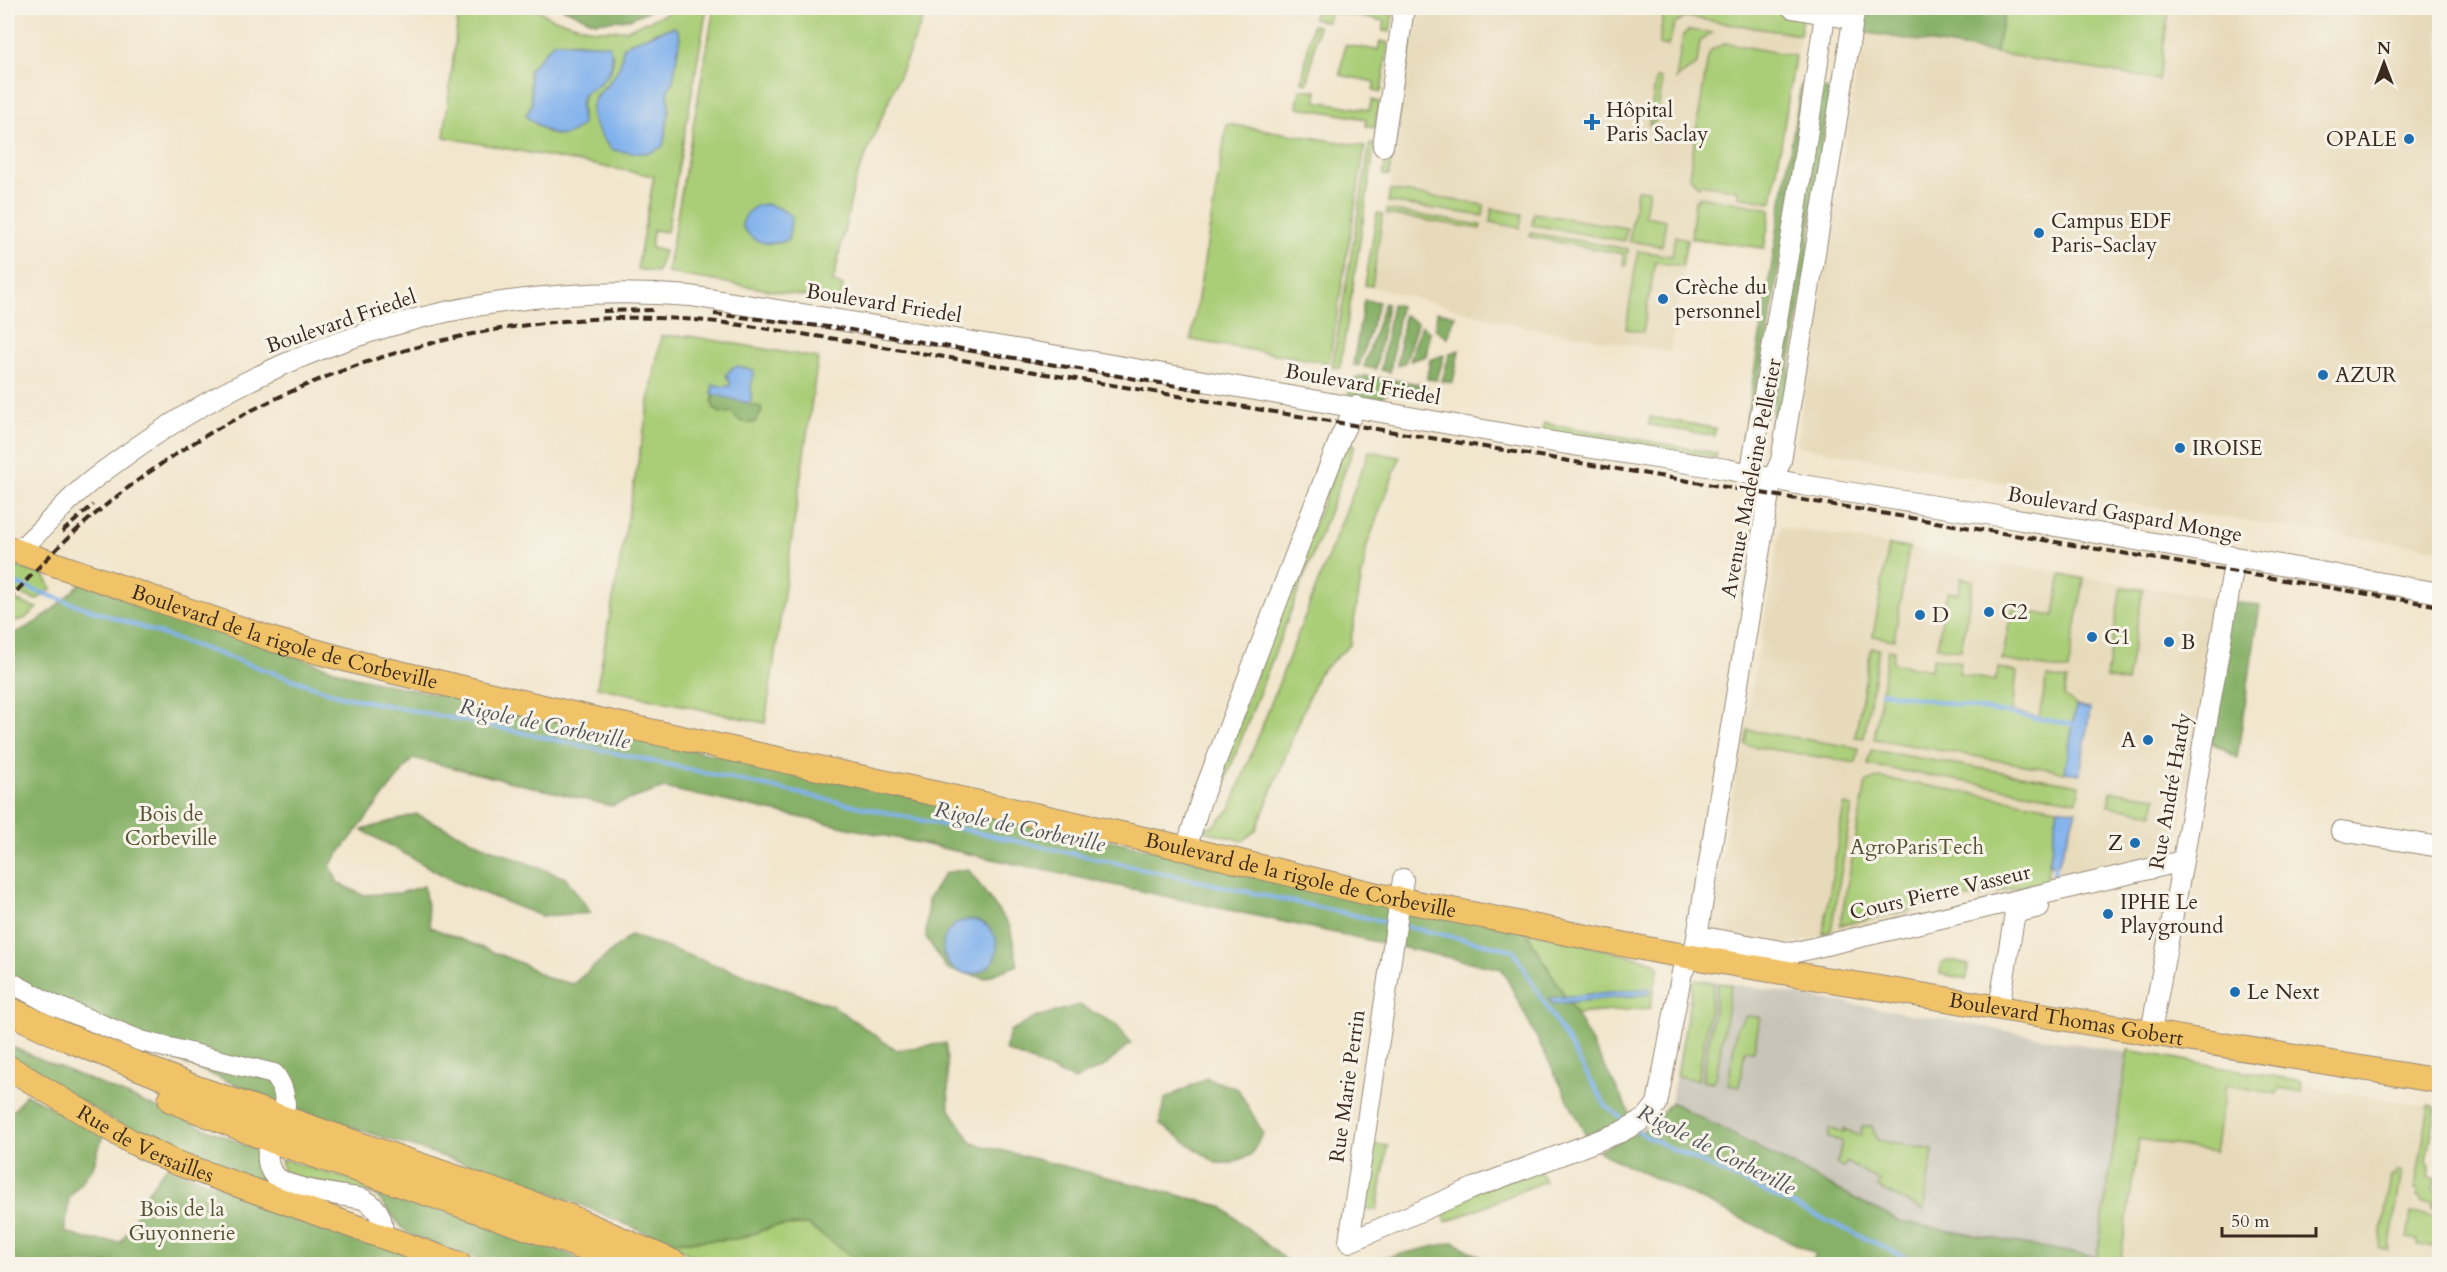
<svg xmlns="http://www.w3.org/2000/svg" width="2447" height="1272" viewBox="0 0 2447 1272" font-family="Cardo,serif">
<rect width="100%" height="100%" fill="#f7f3e8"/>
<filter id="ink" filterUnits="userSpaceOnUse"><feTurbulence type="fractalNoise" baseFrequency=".0167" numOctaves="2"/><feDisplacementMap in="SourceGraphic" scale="12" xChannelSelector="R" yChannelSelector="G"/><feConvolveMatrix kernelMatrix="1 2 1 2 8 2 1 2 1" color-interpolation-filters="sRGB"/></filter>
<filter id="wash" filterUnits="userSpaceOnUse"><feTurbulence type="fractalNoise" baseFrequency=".008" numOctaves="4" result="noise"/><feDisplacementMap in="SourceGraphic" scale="24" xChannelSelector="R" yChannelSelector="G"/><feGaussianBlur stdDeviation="1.35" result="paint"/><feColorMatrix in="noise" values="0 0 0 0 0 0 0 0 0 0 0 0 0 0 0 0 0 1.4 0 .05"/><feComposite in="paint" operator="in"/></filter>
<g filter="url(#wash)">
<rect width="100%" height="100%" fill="#f2e6cd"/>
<path fill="#e7daba" d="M1419,8H1805L1764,250L1689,240L1670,352L1508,323L1373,287Z
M2169,8H2439V549L2097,499L1796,446L1863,32L2159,80Z
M1781,527L2218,599L2176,853L1783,946L1708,933Z
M2150,1060L2431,1107L2414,1199L2439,1205V1264H2120Z"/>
<path fill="#c8c4b8" d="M1696,978L1924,1016L2129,1053L2096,1264H1982L1671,1102L1692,981Z"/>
<path fill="#aace78" stroke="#727c4b" stroke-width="1.5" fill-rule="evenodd" d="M459,8H535L551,18L595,30H626L680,8H707L667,232L653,230L651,248L664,251L657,272L637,269L654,176L444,137ZM673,27V81L668,90L669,112L663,146L595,96C612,80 622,73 623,48L656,32ZM554,42C578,42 592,41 613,55C615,84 590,80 583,98C580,104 582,111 582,118L561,135L547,132L526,116L532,104L529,70Z
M714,8H942L924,17L855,181L833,282L843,286L840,302L667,273Z
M1322,8H1355L1393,14L1390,32L1383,31L1385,21L1330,12L1328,22L1313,19L1314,11L1322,12Z
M1411,8H1417L1402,97H1396Z
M1664,8H1753L1803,16L1800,35L1687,17L1675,23L1668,46L1659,44Z
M2006,8H2169L2159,80L1995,53Z
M1312,25L1318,26L1308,83L1302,82Z
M1689,30L1712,33L1700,41L1697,64L1676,79L1683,35Z
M1380,41L1389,43L1381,92L1373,90L1375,82L1340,75L1345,45L1378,50Z
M1726,43L1795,56L1772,202L1738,196V190L1700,184L1699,187L1689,176L1708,57L1711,50Z
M1656,78H1660L1662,85L1656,121L1649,125Z
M1300,89L1317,91L1316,101L1369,110L1372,100L1379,102L1375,128L1366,126V119L1297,107Z
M1396,100L1402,101L1389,176L1383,175Z
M1227,124L1365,146L1329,363L1191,340Z
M1370,144H1375L1340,368L1332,367Z
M1390,190L1484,205L1483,216L1388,202Z
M1637,190H1649L1645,216L1666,220L1662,246L1629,241Z
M1699,196L1771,209L1764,248L1691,238L1695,200H1698Z
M1492,209L1522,214L1520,228L1490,222Z
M1387,210L1481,225L1480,229L1387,214Z
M1377,213L1383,214L1372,286L1365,285Z
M1534,213L1627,228L1624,241L1532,225Z
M1531,233L1628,249L1626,265H1623L1624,254L1530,237Z
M1675,236L1687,239L1682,266L1655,262L1643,332L1626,329L1638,251L1672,256Z
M661,336H689L818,358L765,723L597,687Z
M1650,417L1715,428L1714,436L1649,425Z
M1544,423L1717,453L1716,458L1588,436L1576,438L1542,433Z
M1346,441L1355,445L1221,792L1207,806Z
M1369,451L1400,457L1367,545L1350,645L1318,674L1256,830L1243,841L1200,830L1215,825L1230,809Z
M1889,545L1909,548L1894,640L1873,636Z
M8,564L44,575L52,589L36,600L8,589Z
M2061,574L2084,579L2068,671L2002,660L2012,609L2054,616Z
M1961,577L1973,581L1961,650L1937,647L1947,592L1959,593Z
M2121,587L2143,590L2127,682L2106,678Z
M8,598L37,608L24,619L8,622Z
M1871,648L1879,649L1864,738L1855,737Z
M1888,650H1894L1893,663L1931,670L1933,658L1961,662L1959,674L1995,681L1999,668L2017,672L2012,712L2039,717L2047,677L2067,680L2064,696L2076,705L2065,772L1874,739Z
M1748,730L1859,748L1856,763L1745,745Z
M1871,750L2080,785L2077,801L1868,765Z
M1881,778L2058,808L2046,881L1840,925L1866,782Z
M2111,791L2156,797L2153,814L2108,806Z
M1844,805L1852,807L1831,931L1823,934Z
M1525,930L1655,962L1659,967L1650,1008L1576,1014Z
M1947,961H1957L1968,965L1967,979L1940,974L1941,963Z
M1696,979L1714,983L1698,1080L1677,1076L1693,982Z
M1718,983L1731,985L1716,1077L1712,1082L1702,1081Z
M1746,1016L1760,1017L1754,1051L1745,1050L1739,1087L1728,1085L1737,1027Z
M2128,1050L2302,1081L2301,1092L2279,1088L2277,1094L2226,1085L2215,1152L2139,1139L2120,1264H2096Z
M2429,1105L2436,1107L2427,1163L2430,1166L2428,1177L2436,1179L2433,1189L2437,1190L2436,1201L2439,1202V1209L2432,1208V1203L2421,1202V1198L2418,1197V1190L2415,1189Z
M1862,1126H1872L1877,1140L1933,1150L1923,1210L1877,1187L1880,1181L1847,1162L1843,1168L1837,1165L1842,1141L1828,1138L1829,1129L1844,1132V1129L1860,1136Z
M1367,1144L1388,1146L1377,1210L1356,1207Z
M281,1159L378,1188L372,1190L375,1194L284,1175Z
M1537,1164L1545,1181L1446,1222L1440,1205Z
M2396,1171H2402L2389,1251L2379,1249L2391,1176H2395Z
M2411,1213L2439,1217V1248L2418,1244V1240L2407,1238Z
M807,1225L840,1247L860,1264H706L668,1242L738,1239L775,1226Z"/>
<path fill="#87b168" stroke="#616e43" stroke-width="1.5" d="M562,8H655L629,19L595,22Z
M1865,8H2006L1995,53L1863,32Z
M1801,85L1809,87L1753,423L1746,422Z
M1821,88L1828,90L1829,102L1811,216L1808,259L1777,444L1772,449L1768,448V444L1781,356V327Z
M1364,300L1379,302L1359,366L1353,365Z
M1384,303L1387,304L1376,369L1364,367Z
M1392,304L1400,306L1390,372L1381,370Z
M1437,312L1455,315L1448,338L1435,329Z
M1404,315L1417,323L1405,363L1397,366Z
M1421,325L1430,332L1426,356L1410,361Z
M1459,350L1453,383L1442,381L1450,353Z
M1444,355L1437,380L1427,379L1430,360Z
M1365,376L1426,385V388C1401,385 1391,389 1372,404L1348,400L1350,380Z
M727,392L751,405L761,407L762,412L754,423C744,423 737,422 732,412L722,414L714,409L712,402L714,395Z
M82,582L355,677L1525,930L1576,1014L1633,1119L1586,1135L1502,969L664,788L611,806L413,758L330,865L338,883L363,895L400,893L424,886L430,927L523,964L547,978L573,984L631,935L833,1006L896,1050L946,1043L949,1108L972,1143L1221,1206L1290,1264H860L840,1247L807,1225L775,1226L738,1239L668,1242L536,1186L300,1111L56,1010L8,981V635C40,625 58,605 82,582Z
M2227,602L2260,605L2237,758L2211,742Z
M416,814L489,848L566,878L591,913L541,916L455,882L362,830Z
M968,869L1010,927L1018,965L984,978L947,969L926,937L928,899L945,873Z
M1079,1005L1116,1024L1131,1043L1105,1066L1074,1080L1005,1050L1010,1031L1037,1017Z
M12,1047L262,1152L276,1190L217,1170L126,1128L8,1057Z
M1206,1078L1238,1089L1263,1133L1251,1155L1232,1163H1216L1160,1124L1165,1099Z
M26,1094L103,1135L93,1167L69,1198L65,1232L85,1239L121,1242L131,1226L141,1201L166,1167L443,1264H8V1115L16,1108Z
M1671,1102L1900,1222L2097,1257L2096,1264H1811L1815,1253L1597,1151L1652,1126Z
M378,1188L551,1247L591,1264H490L414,1237L404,1230L372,1190Z
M1454,1242L1493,1264H1356Z"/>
<path fill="#82b2ed" stroke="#5e6e86" stroke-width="1.5" d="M673,27L677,29L680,37L673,81L668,90L669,112L663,146C648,158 629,152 612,150C561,88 621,100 623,48L629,43Z
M554,42L609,45C616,64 611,74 595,87C592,89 585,92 583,95C578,103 582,116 582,125C560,146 545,131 526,116L532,104L529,70Z
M765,204L779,208L792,216L788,240C768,247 752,244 742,225C745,213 753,205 765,204Z
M737,366L754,370L751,387V401L748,403L712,394L713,384L723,387L730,386V382L726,375L732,368Z
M2076,706L2090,709L2080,774L2065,772Z
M2058,808L2076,811L2058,865H2049Z
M943 947a27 27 0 1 1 54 0a27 27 0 1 1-54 0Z
M1650,988V994L1553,1004L1549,998Z"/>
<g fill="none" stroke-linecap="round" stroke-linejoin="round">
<path stroke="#82b2ed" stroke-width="4" d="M8,581L341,696L515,731L1390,923
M1882,692L2076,725
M2052,886L2056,861
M1403,926L1513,950L1606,1106L1626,1122
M1637,1130L1645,1136L1920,1264"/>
</g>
</g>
<g filter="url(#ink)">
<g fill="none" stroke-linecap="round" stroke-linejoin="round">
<g stroke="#968876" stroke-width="22">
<path id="minor" d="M1792,8L1853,19
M1383,146L1404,8
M1750,475L1796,210L1826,8
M18,551C38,534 54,515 73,497C86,484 101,473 115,463C283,338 483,280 691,296L1095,362L1535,439L1726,469L1802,485L2005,517L2440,593
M2341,831L2440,847
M1186,849L1201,800L1341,436L1356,406
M1709,938L1792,953L2183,861
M8,981L51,1004L141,1041L274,1074C282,1084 285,1093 285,1106
M1999,1007L2015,913L2039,907
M2151,1032L2183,861L2235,558
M268,1152C267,1160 268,1167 273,1174C286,1190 342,1195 363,1199C380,1208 384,1220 382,1238
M1349,1242L1476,1187L1621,1132L1646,1118L1657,1104L1682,972L1692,956L1696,943L1767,505L1772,480L1781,461L1855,8
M1349,1242L1403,879"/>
</g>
<g stroke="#968876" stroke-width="26">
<g id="major">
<path id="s1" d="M8,548L274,640L370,666L585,717L1162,843L1377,895L1662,952L2440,1081"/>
<path id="s2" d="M8,1067L130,1141L174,1162L459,1264"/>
</g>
</g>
<g stroke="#968876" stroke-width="29">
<path id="highway" d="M8,1010L61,1035L195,1089L569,1218L674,1264
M172,1099L274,1140L559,1237L626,1264"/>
</g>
<use href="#minor" stroke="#fff" stroke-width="20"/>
<use href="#major" stroke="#f1c369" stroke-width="24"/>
<use href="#highway" stroke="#f1c369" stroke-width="27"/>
<path stroke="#3b2a1e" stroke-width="4" stroke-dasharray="9 4.5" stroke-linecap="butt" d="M603,311L657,310
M714,314L846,329L1206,391
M62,532L93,505
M8,601C30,576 53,551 78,529C241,383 463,307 682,319C733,322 785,332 836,339L2440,606"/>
</g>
</g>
<g fill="#1f6fb2" stroke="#f7f3e8" stroke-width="2">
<path d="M1589 113h6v6h6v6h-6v6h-6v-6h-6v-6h6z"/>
<circle cx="2409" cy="139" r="6"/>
<circle cx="2039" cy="233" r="6"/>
<circle cx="1663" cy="299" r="6"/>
<circle cx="2323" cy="375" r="6"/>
<circle cx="2180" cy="448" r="6"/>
<circle cx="1989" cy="612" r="6"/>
<circle cx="1920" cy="615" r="6"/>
<circle cx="2092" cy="637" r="6"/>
<circle cx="2169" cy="642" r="6"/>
<circle cx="2148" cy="740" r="6"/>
<circle cx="2135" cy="843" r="6"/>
<circle cx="2108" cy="914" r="6"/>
<circle cx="2235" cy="992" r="6"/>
</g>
<g text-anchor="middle" stroke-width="6" stroke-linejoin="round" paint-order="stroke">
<g font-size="21" fill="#3b2a1e" stroke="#f7f3e8" text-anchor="start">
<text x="1606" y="117">Hôpital<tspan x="1606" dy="24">Paris Saclay</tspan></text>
<text x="2397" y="146" text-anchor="end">OPALE</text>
<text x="2051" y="228">Campus EDF<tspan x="2051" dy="24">Paris-Saclay</tspan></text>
<text x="1675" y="294">Crèche du<tspan x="1675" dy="24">personnel</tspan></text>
<text x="2335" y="382">AZUR</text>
<text x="2192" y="455">IROISE</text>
<text x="2001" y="619">C2</text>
<text x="1932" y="622">D</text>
<text x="2104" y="644">C1</text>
<text x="2181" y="649">B</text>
<text x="2136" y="747" text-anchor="end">A</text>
<text x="2123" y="850" text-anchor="end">Z</text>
<text x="2120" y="909">IPHE Le<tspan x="2120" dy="24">Playground</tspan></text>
<text x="2247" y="999">Le Next</text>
</g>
<g font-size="21" fill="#3b2a1e" stroke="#f7f3e8">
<text transform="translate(884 303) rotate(9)" y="7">Boulevard Friedel</text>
<text transform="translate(341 321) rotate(-19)" y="7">Boulevard Friedel</text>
<text transform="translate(1363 384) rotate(10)" y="7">Boulevard Friedel</text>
<text transform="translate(1751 478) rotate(-79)" y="7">Avenue Madeleine Pelletier</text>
<text transform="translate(2125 514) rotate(10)" y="7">Boulevard Gaspard Monge</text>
<text dy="7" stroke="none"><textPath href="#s1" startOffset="291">Boulevard de la rigole de Corbeville</textPath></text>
<text transform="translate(2170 791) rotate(-80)" y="7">Rue André Hardy</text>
<text dy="7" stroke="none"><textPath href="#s1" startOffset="1335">Boulevard de la rigole de Corbeville</textPath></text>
<text transform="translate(1940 892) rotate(-13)" y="7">Cours Pierre Vasseur</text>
<text dy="7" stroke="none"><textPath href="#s1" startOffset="2114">Boulevard Thomas Gobert</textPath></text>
<text transform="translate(1347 1086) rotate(-82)" y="7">Rue Marie Perrin</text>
<text dy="7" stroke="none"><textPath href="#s2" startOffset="158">Rue de Versailles</textPath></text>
</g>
<g font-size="21" fill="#575334" stroke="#f7f3e8">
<text x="171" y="821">Bois de<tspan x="171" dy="24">Corbeville</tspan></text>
<text x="1917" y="854">AgroParisTech</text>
<text x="182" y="1216">Bois de la<tspan x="182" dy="24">Guyonnerie</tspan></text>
</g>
<g font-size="22" font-style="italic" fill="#50535c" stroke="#f7f3e8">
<text transform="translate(545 723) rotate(12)" y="8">Rigole de Corbeville</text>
<text transform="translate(1020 826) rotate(12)" y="8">Rigole de Corbeville</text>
<text transform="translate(1717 1149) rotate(27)" y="8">Rigole de Corbeville</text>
</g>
</g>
<rect width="2447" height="1272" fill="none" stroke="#f7f3e8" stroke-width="30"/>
<g transform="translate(2384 63)" stroke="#f7f3e8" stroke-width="4.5" paint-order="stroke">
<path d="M0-4.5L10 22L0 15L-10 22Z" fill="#3b2a1e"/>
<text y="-9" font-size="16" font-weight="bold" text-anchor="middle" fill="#3b2a1e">N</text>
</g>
<path d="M2222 1227v9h94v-9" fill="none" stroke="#3b2a1e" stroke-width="3"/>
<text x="2231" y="1227" font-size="18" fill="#3b2a1e" stroke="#f7f3e8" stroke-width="4.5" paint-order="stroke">50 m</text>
</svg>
